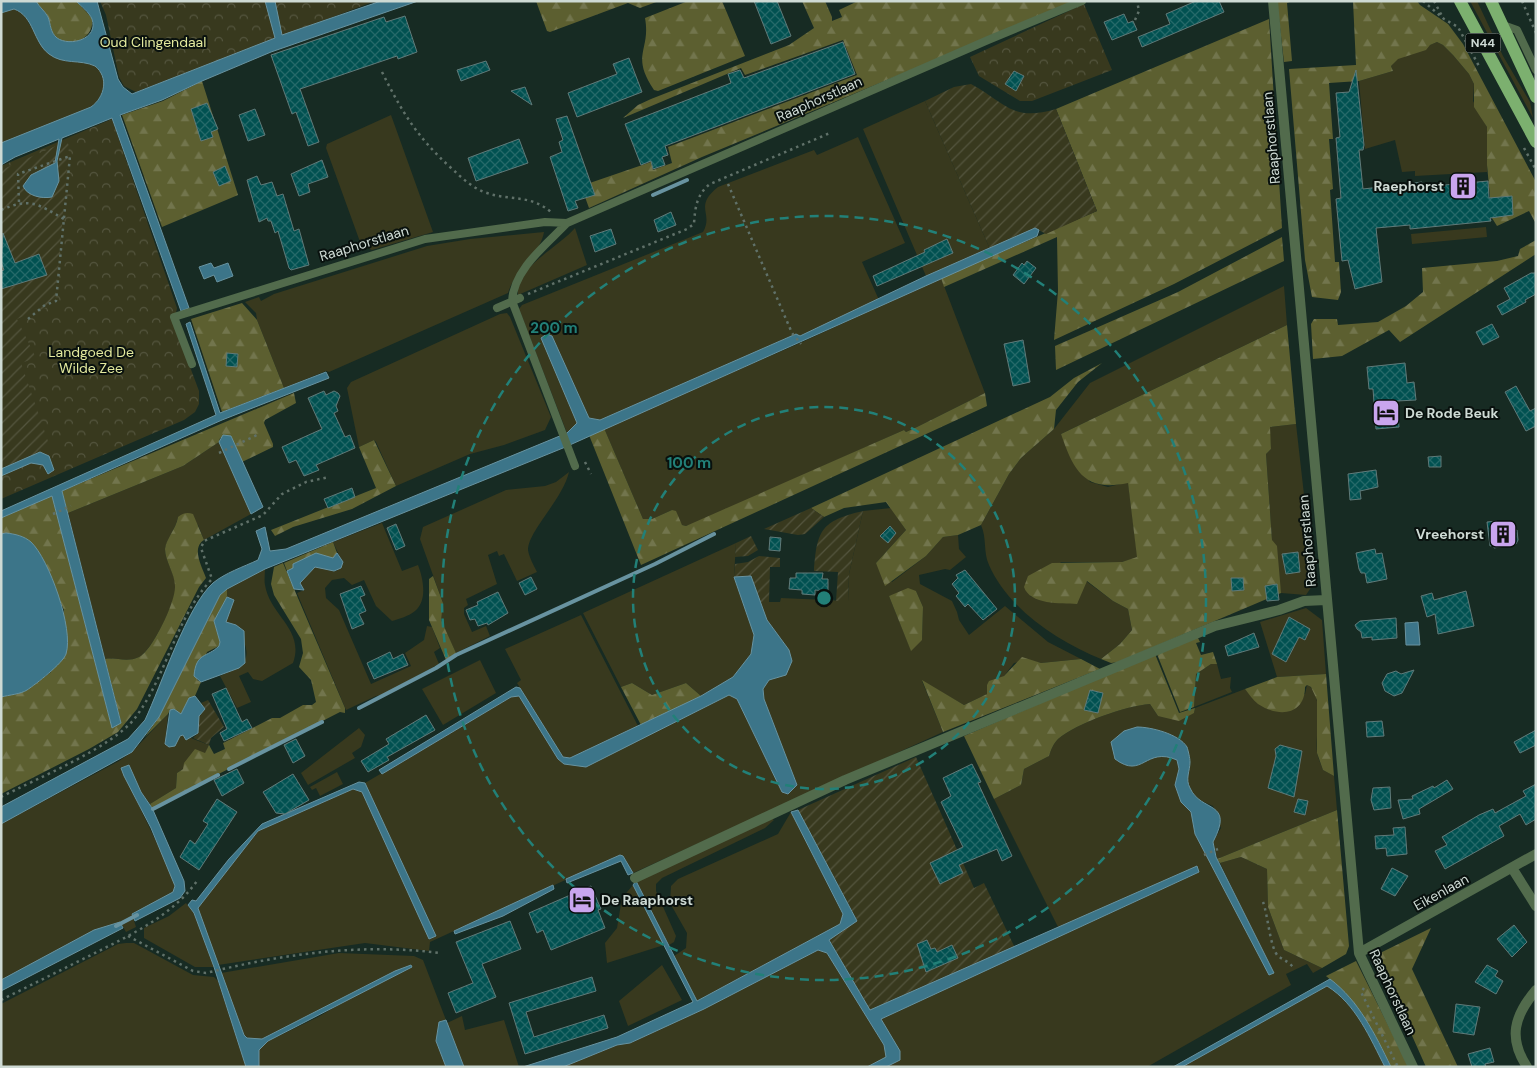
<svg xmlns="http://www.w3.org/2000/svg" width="1537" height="1068" viewBox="0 0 1537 1068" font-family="'DM Sans',sans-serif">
<defs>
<pattern id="forest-firs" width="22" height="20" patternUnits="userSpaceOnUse" patternTransform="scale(1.25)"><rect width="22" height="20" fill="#5c5f30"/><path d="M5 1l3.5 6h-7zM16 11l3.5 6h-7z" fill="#72754d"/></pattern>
<pattern id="park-crowns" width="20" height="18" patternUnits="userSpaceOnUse" patternTransform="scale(1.25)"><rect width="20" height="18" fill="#38391e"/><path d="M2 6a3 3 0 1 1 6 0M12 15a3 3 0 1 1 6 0" fill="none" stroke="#54553e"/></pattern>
<pattern id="garden-furrows" width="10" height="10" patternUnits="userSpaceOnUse" patternTransform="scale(1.25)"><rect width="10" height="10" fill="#38391e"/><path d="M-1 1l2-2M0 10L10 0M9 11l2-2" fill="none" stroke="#54553e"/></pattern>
<pattern id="building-cross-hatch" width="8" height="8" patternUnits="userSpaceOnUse" patternTransform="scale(1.25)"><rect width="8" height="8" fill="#015151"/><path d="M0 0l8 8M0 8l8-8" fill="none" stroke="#256969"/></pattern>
</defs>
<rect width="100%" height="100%" fill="#172b23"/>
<path fill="#38391e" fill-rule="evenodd" d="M1470,1H1477L1503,56L1530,102L1533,118Z
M14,9L25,14L29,24L68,62C77,62 88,61 95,66C111,76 103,98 91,107L1,143V13Z
M1437,42L1443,45L1453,55L1469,74L1474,84L1473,101L1487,127V172L1415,176V171L1402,172L1395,140L1365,149L1359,81L1393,71L1391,66L1398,58Z
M925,101L990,249L926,276L863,129Z
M391,115L433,232L372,250L363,246L359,239L326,148L327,144Z
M858,137L905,243L862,262L879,300L799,336L796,334L600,420L589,418L552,336L547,334L542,338L577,423L567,433L519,309L522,305L703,232C714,213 693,207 718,187L814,150L817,155Z
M1486,227L1487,237L1412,244L1411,234Z
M575,228L587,265L518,295C514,268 559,247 575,228Z
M544,232C540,255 516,267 508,293L329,372L326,371L284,388L257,320L256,313L245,302L259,297L261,301L274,294L427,246L470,239Z
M941,278L985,393L917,427L906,432L904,430L696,523L686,526L682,525L672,510L652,519H643L604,428L800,343Z
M1284,286L1287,325L1061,434L1090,482L1108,487L1128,482L1137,553V558L1122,562H1061L1030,596L1052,602L1086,581L1113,601L1128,609L1132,630L1120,644L1101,659C1058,641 1009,610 989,565C983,552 987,538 981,525L1009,474L1021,458L1054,429L1090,383Z
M507,313L510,317L551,417L545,430L504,445L470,454L396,486L376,442L374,440L359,447L347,388L351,382L500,314Z
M1296,424L1314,583L1306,595L1281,593L1272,540L1266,454L1271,449L1269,427Z
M219,442L251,514L204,540L198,525L178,517C176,528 166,541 165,549C165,561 175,574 176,586C176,601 152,651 139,657C127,663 116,657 105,659L68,513L183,466Z
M569,472C563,499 528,531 528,550C529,557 534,566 537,572L517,581L504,554L499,556L497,551L488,555L497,584L466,599L468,605L464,608V614L472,632L486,626L490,636L456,653L440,620L443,603L420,539L423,527L506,490L545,486L556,482Z
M891,508L906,530L876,563L892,582L926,556L943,537L958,535L959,549L966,557L950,570L945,569L919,575L920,584L952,601L957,612L959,620L969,635L1005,606L1048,642L1081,659L1041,663L1028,660L1014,663L1004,676L987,685V694L964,705L922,681L943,732L633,873L623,856L620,855L430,942L429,951L365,943L218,965L198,913L200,903L258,831L353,789L362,792L436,936L365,783L511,697L519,696L558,759L564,764L664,727L729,695L737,699L782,792L788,794L797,785L764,699L763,689L769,680L786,674L789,650L767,620L760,602H780L781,598L848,601L849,574L863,511ZM916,591L923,607L922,639L911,650L889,596Z
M382,523L402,571L418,565C423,578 428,600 415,611C409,616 399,619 392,621L376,606L364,580L352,585L344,578L332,580L325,588L326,598L339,610L371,684L411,666L405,653L424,640L427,626L432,627L440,648L434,652L439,664L382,695L376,696L346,710L297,593L304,590L300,583L315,567L337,571L339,555L333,542Z
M736,543L734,577L754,635L751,654L733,677L701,696L686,683L652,695L632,683L621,687L583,613Z
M265,569C265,574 264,580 265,585C270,616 305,629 293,663L262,681L253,679L248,672L239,676L251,702L237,708L220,676C252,663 252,655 236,625L226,622L233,600L227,597V589Z
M1306,608L1322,620L1326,674L1277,677L1260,622Z
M581,615L638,726L570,758L563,757L517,683L521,680L505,649Z
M480,660L496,693L443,725L422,689Z
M1211,664H1217L1221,679L1231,677L1230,688L1232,692L1194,707L1196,674Z
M1307,685C1325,692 1315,735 1317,752C1318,758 1321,764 1323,770L1334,776L1337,810L1217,859L1213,842L1221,828L1213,806L1197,799L1189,788L1187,777L1190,762L1176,738L1136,767C1152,756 1158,752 1177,760L1179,769L1175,785L1181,802L1191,812L1195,834L1273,973L1220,863L1241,857L1267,869L1268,907L1284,950L1322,968L1313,973L1307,964L1286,974L1291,985L1147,1067H886L900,1060L881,1019L1199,872L1196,867L1059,929L994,799L1021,785L1024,769L1049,756C1051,750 1053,744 1058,739C1077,723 1125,706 1150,704L1158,716L1194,713L1195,708L1245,689L1258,703L1305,694Z
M168,714L165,744L183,735L209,745L205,754L177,773L176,788L150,804L141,792L129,765L121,768L174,879V892L132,914L136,927L126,932L120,922L1,980V824L119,761L132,752Z
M359,728L365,735L361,747L352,753L355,758L308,785L301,773Z
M337,772L343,784L320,796L316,788L312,790L310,787Z
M791,812L843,915L840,924L697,1001L674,956L686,948L687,933L670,903L671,886L678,879L778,834Z
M771,818L774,820L765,828L662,878L656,884V891L676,936L674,942L669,945L636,881Z
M633,885L664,945L607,963L605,943L617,928L622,898Z
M186,903L194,913L214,967H195L144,938V928L169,916Z
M126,943H134L193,975L214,977L218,981L246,1067H1V1004L118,944Z
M818,950L827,953L884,1045L886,1057L867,1067H563L617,1045L630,1043L704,1009Z
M339,953L414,956L423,960L446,1020L439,1022L436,1041L446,1067H259V1050L268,1041L318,1017L395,971L262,1039L251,1040L244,1035L221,973Z
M662,965L682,1000L628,1026L619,1001Z
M1327,986C1356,1005 1370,1037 1385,1067H1182Z
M462,1016L465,1030L504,1020L519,1067H464L447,1023Z"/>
<path fill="url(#forest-firs)" d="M36,1H76L92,18C95,37 73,49 57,38C50,32 51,25 48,17C45,11 39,7 36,1Z
M536,1H659L640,8L628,3L550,32L547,31Z
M688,1H722L745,56L658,91L654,90C630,54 651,51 645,18Z
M802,1H825L832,17V21L842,17L839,10L858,1H1077L702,157L589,208L581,186L651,162L653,170L672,163L668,147L857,75L843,40L745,75L741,68L623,118L638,105L651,99L789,45L814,28Z
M1277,1H1292L1287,3L1292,61L1284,62Z
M1353,1H1417L1420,5L1448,24L1463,44L1536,182V224L1529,211L1497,226L1492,218L1487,165V127L1474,107V84L1469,74L1453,55L1443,45L1437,42L1430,45L1426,50L1398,59L1391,66L1393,71L1359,81L1329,83L1333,139H1329L1333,189L1330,190L1335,262H1339L1341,292L1338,300L1312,297L1305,260L1289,69L1356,65Z
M1269,19L1282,228L1174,284L1054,340L1058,291L1057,237L944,287L941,278L1097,211L1056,109Z
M202,81L238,195L162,227L122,115L163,101Z
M1282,237L1284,261L1056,370L1055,346L1178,292Z
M1536,240V254L1400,342L1389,330L1342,356L1313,359L1311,324L1314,319H1337L1338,325L1378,322L1406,306L1423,292L1422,268L1497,261L1518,256L1520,249Z
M242,303L257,320L284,388L222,412L191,319Z
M1287,325L1296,424L1270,427L1271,449L1266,454L1272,540L1277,546L1281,593L1118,662L1111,663L1101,659L1120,644L1132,630L1128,609L1113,601L1087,581L1077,604C1061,603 1030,605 1024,587L1028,576L1052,563L1122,562L1137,557L1128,483C1085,492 1074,472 1061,434Z
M1102,363L1078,382L1056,410L1054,429L1021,458L1009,474L981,525L958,535L943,537L926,556L885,586L876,563L906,530L886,502L844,508L824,517L811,508L1050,397L1074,378Z
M294,393L296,403L265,420L264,423L273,444V447L242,462L231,436L220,438L219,442L183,466L68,513L62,491Z
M985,393L987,406L641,565L589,435L604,428L643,519H652L672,510L676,511L682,525L686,526L904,430L906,432L917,427Z
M374,440L396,486L352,509L293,527L275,536L271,530L376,488L359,447Z
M52,495L112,728L121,722L105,659C116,657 127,663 139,657C152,651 176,601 175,586C175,574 165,561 165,549C166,539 176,529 178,517C183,513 187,512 193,514L204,540C191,548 202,567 206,578L199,587L137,709L118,732L89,749L1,794V697L27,690L51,672L64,610L58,597L6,533L1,534V518Z
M333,542L337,553L333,558L287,571L284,563Z
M283,563L345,708V713L340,712L152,808L150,804L176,788L177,773L183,769L184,763L195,749L205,753L209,745L214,754L225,749L223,743L272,718H280L303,705H312L316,702L311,680L299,667L303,653L301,639L274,595L271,584L274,567Z
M433,576L443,603L441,620L456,653L446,660L429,620V579Z
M908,588L916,591L923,607L922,640L911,651L889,596Z
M227,589V597L214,621L220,642L219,646L207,652L197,680L201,682L195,696L189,698L181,714L170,710L168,714L145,737L159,717L220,595Z
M1197,636L1200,642L1196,643L1201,655L1213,652L1217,664H1211L1196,674L1194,707L1180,712L1157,654Z
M1155,654L1179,713L1195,708L1194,713L1179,721L1158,716L1150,704C1125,706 1077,723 1058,739C1053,744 1051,750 1049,756L1024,769L1021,785L994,799L964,736Z
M1022,657L1041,663L1081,659L1100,669L943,732L922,680L964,705L987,694V685L989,681L1004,676Z
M1326,674L1334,776L1323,770L1317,753V700L1311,687L1307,685L1305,687C1305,715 1279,718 1258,704C1253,700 1249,694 1245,689L1277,677Z
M632,683L652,695L686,683L701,696L641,725L621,687Z
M1337,810L1349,946L1346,954L1322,968L1284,950L1268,907L1267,869L1241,857L1220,863L1217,859Z
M1431,928L1412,969L1458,1067H1426L1376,955Z
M1356,961L1409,1067H1391C1374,1032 1357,1000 1326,976Z"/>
<path fill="url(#park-crowns)" d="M100,1H375L136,92L124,86L119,77L106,15Z
M1084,4L1112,70L1032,101H1020L979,76L970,57Z
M112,119L177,308L174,324L199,391V404L195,412L184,420L1,499V166Z"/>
<path fill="url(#garden-furrows)" d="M971,84C1006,103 1012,122 1056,109L1097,211L1046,234L1035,228L990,249L925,101L954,87Z
M67,141L69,146L55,304L17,319L36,358L21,363L50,447L1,469V170Z
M811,508L824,517L805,534L798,535L764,529Z
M863,511L849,574L848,601H836L838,572L814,571C817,530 821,521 863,511Z
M751,536L758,550L748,556L735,557L736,543Z
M759,556L780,558V567H770L769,602H760L751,576L734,577L735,564L748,562Z
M208,700L224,727L211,738L209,745L193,738L198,733L199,716L205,709L201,703Z
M916,757L974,888L984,883L1015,948L870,1011L829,939L857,920L798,810Z"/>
<path fill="#3c7589" stroke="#6893a0" d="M1,1H36C39,7 45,11 48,17C51,25 50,32 57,38C70,47 99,39 92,19C89,12 81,6 76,1H97L118,79L123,87L132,94L275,38L265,1H275L282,35L381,1H418L271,52L202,81L162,100L120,115L189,308L181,311L112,118L62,138L57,161L59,181L52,197C42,199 27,196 23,186L31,175L55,163L59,139L15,157L1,165V143L91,107C105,97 109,77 95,66C80,59 63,65 49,54C33,42 34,16 14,9L1,13Z
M1035,228L1039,230L1037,236L563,448L265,569L227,589L220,595L159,717L132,752L1,824V807L128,739L145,720C161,686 187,606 213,583C225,573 243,567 258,560L262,549L256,531L265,527L270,551L286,549L567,433L577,423L541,338L547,334L552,336L589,418L600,420L796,334L800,336L926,276Z
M211,263L214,268L228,263L233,276L217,282L214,275L204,279L199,267Z
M190,322L220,413L326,372L329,378L222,420L62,491L121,723L112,728L52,496L1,518V511L216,415L186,324Z
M223,435L231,436L263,507L251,514L219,442Z
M40,452L49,456L54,470L48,474L43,465L31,463L1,476V469Z
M6,533C15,534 24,536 31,542C49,559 74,629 66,654C63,663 36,684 27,690C21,694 9,695 1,697V534Z
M316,553L333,558L337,553L343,562L341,568L334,571L315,567L300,583L304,590L294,589L287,571L293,568V564Z
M751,576L767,620L789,650L792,661L786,675L769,680L763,689L764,699L797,785L788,794L782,792L737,699L729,695L586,767L564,764L558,759L519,696L511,697L382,774L379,770L516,687L520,688L563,757L570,758L701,696L733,677L751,654L754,635L734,577Z
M227,597L234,600L226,622L236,625L244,631L245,663L239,668L201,682L194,676C196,652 207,658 219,646L220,642L214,621Z
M1418,622L1420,645H1406L1405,623Z
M195,696L205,709L199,716L198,733L186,740L183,735L180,736L175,746L169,747L165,744L170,710L174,709L181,714L189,698Z
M1137,727C1151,727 1179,734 1187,747C1188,750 1190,758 1190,762C1190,771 1185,779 1190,788C1201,813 1235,800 1213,842L1216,857L1274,973L1269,975L1195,834L1191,812L1181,802L1175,785L1179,769L1177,760C1145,746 1143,780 1115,759L1111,742L1124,731Z
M129,765L141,792L152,808L157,806L153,810L184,881L185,891L180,898L135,921L132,914L173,892L175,886L151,828L124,776L121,768Z
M359,782L365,783L436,936L429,939L362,792L353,789L258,831L198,908L244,1035L247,1038L262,1039L395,971L411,965L412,967L268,1041L259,1050V1067H246L214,967L194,913L188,905L192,900L196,901L229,859L262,824Z
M798,810L857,921L829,940L870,1010L1197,866L1199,872L881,1019L900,1051V1060L886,1067H867L886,1057L884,1045L827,953L818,950L704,1009L630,1043L617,1045L563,1067H523L617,1037L693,1002L633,885L636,881L697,1001L840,924L843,914L791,812Z
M620,855L623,856L633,873L628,875L621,861L567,883L566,879Z
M553,885L554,889L503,916L455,934L454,931Z
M120,922L123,928L1,991V980L94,930Z
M1330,979C1359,1001 1375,1034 1391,1067H1385C1370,1038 1356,1004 1327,986L1182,1067H1173Z
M446,1020L464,1067H446L436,1041L439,1022Z"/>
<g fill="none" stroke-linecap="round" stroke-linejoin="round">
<path stroke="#6893a0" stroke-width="4" d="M653,195L687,180
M359,708L436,668L456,655L655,564L714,534
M229,769L322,722
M153,809L218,775
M116,926L137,915"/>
</g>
<path fill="url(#building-cross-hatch)" stroke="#607a79" d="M754,1H777L791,36L771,44Z
M1196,1H1219L1224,12L1142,47L1138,37L1170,24L1166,14Z
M1124,14L1128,23L1133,21L1137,30L1112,40L1104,22Z
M405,16L417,52L398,59L397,56L300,89L319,142L308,146L296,112L292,114L271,55L384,17L386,22Z
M843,42L855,74L665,146L668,155L662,157L665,165L653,169L651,161L641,165L625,124L731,83L728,74L740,70L744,78Z
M629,58L642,92L577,117L568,93L617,74L613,64Z
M486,61L490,70L461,81L457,70Z
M1356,70L1364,145L1363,150H1359L1363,189L1422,182L1423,187L1488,181L1489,198L1512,196L1513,215L1490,218L1491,221L1410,229V225L1376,228L1382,282L1355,289L1348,260L1342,261L1336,199L1341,198L1336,138L1340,137L1336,93L1349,92Z
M1014,71L1024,76L1016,91L1005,84Z
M525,87L532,105L511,91Z
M207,103L218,129L211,132L213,137L201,141L191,109Z
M255,109L265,135L248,141L239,115Z
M567,116L595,195L575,201L578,208L568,211L550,157L562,152L559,142L563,140L556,119Z
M519,139L528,163L476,181L468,158Z
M322,160L328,177L308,184L310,192L299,196L291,174Z
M225,166L231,181L219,186L213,172Z
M257,176L261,185L272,182L277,196L283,194L294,231L299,229L309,265L291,270L289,268L278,231L275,233L271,221H268L267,218L259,222L247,180Z
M671,212L676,225L658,232L654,220Z
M611,229L616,244L595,252L590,236Z
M3,233L15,263L39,254L47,275L1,289V271L4,270L1,262Z
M947,239L953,253L877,286L873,276L925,252L924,250Z
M1027,261L1036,268L1024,284L1013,275L1022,263L1024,265Z
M1531,273H1536V294L1525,300L1526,302L1502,315L1497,306L1510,299L1504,288Z
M1492,324L1499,337L1483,345L1476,332Z
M1023,340L1030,382L1013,386L1004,344Z
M227,353L238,354L237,367L226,366Z
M1405,363L1407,383L1414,382L1416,400L1397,401L1399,427L1376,429L1373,389H1369L1367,367Z
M1516,386L1530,411L1536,408V426L1526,431L1505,392Z
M324,391L326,395L334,391L338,393L340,396L336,406L338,411L334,413L345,437L350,435L355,448L316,465L319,470L304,476L296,460L289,463L282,447L322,429L308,398Z
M1441,456V467H1429L1428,457Z
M1376,470L1378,487L1360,491L1361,499L1350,500L1348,474Z
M352,488L355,497L328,508L324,499Z
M1497,521V524L1511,522L1512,531L1517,530L1518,540L1516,544L1494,548V545L1490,546L1487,522Z
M396,524L405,546L396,550L387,528Z
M890,526L896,533L888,543L880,536Z
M770,537L781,538L780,551L769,550Z
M1375,549L1376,554L1382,553L1387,579L1367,583L1365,573H1361L1359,569L1356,553Z
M1298,552L1300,572L1286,574L1282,554Z
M965,570L997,609L983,620L968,604L965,607L956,596L959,593L952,584L958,578L956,575Z
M796,573H823L822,579H828V591L815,590V595L802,594V590L789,589L790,578H796Z
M531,577L537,589L525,595L519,583Z
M1231,578H1243L1244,590L1232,591Z
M1277,584L1279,600L1267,601L1265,586Z
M361,586L365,595L360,597L366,611L359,614L364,624L352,629L340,594Z
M1466,591L1474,626L1438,634L1435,614L1427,617L1421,596L1432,593L1434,600Z
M498,592L508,613L488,625L487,623L478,626L475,619L470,620L466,610L478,605L477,602Z
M1289,617L1310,629L1305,640L1299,637L1286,662L1272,654Z
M1396,618L1397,638L1372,640V637L1362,638L1361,632L1357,629L1355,625L1360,621Z
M1254,633L1259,647L1228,656L1225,646Z
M390,652L393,659L403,654L408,665L374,679L367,663Z
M1414,670L1402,693L1394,696L1385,691L1382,683L1387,674L1396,671L1401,674Z
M226,688L242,722L247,719L252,728L224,741L220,733L227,729L212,694Z
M1090,690L1103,693L1098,713L1084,710Z
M426,715L435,730L387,757L389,760L368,772L361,761L389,744L386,739Z
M1382,721L1384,736L1367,737L1366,722Z
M1536,730V745L1520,753L1514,742Z
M296,739L305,756L293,763L284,745Z
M1280,745L1302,751L1294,797L1268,788L1276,756L1275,749Z
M972,764L981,782L978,783L1012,856L1002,861L997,849L959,865L963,873L940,884L930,863L963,847L941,802L951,796L943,778Z
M237,769L244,783L222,796L214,780Z
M293,774L309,800L285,814L276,813L263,792Z
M1447,780L1453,789L1419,809L1420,814L1403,819L1398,800L1413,799L1412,796L1433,786L1434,788Z
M1536,784V819L1526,825L1520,814L1499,826L1504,836L1445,869L1435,851L1447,845L1442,837L1479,815L1493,809L1495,813L1526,796L1523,791Z
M1390,787L1391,808L1374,810L1371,800L1373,788Z
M217,799L237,812L199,870L180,857L190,840L195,844L208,824L203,821Z
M1298,799L1308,801L1305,815L1294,812Z
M1405,827L1407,854L1387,856L1386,848L1376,849L1375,836L1394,835L1393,828Z
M1392,868L1408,876L1395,896L1381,889Z
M591,886L601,909L598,910L605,928L551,950L543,930L537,933L529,913Z
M510,921L521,949L482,964L496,997L456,1013L448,993L473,983L456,942Z
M1514,925L1527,942L1512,957L1497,939Z
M927,940L931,949L935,948L937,952L952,945L958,958L926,972L917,944Z
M1487,965L1498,971L1495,976L1503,981L1496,994L1475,982Z
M592,977L596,991L526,1012L534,1037L604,1015L608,1028L525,1054L509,1003Z
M1456,1004L1480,1007L1474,1035L1453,1032Z
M1490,1048L1494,1062L1485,1064L1486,1067H1472L1468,1054Z"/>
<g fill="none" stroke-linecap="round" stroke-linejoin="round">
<path stroke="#607169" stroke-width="2.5" stroke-dasharray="2.5 4" stroke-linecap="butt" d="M1423,1L1444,19L1458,27L1480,68
M1434,1L1443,18
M1522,1L1536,33
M1135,20L1139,11L1137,1
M382,72C402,112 417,137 450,167C462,178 472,188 487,193C510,201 531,194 552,213
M1524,148L1536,170
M728,184L792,333L801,344
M19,202L18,174L70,156L56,301L45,305L28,319
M1,210C31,197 37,204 64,219
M528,294L687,229L694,224C695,207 697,194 710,184L830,133
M219,453L257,435
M585,462L591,474
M53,514L71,506
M1,797C36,779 113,747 135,718C167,676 175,618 212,579L201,548L204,541L263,515L282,494L306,482L329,477
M1204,855L1218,849
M1263,902C1268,915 1270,948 1278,956C1283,960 1288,961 1293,967
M128,936L193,971L206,973C284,954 360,943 440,953
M1364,988L1361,992L1398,1067
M1,1000C31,985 61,970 91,955C130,935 171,917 197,881"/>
<path stroke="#526b4c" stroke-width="8" d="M1503,25L1517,30L1536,70
M497,308L520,298
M192,364L174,317L425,239L545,222L567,223
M575,466L512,301C514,269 546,245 567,223L988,40L1082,1"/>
<path stroke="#526b4c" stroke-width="10" d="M1273,1L1359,953L1413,1067
M1512,868L1536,906
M635,878L845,780L1215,626L1279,610L1304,601L1326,600
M1359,953L1536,854
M1527,1067C1508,1038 1514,1016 1536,990"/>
<path stroke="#7cb06f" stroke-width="12" d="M1460,1L1536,142
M1491,1L1536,97"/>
</g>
<g fill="none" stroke="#228078" stroke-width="2.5" stroke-dasharray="9 6">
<circle cx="824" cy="598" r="191"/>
<circle cx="824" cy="598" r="382"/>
</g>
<defs>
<g id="building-square" transform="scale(1.4375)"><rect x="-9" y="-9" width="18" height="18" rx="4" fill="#c9a5ee" stroke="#09110e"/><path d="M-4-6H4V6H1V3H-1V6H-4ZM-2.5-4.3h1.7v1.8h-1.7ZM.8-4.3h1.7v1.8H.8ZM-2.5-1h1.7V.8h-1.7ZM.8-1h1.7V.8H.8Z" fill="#111"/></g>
<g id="hotel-square" transform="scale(1.4375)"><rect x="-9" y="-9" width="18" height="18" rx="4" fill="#c9a5ee" stroke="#09110e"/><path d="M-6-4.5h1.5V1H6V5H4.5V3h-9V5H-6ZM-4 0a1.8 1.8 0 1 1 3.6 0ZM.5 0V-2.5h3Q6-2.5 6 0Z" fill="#111"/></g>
</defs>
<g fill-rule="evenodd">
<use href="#building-square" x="1463" y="186"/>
<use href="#hotel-square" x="1386" y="413"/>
<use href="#building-square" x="1503" y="534"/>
<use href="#hotel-square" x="582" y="900"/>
</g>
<g text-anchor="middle" stroke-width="4" stroke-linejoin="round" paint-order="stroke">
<rect fill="#09110e" stroke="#939e99" stroke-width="1" x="1465.5" y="33.5" width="35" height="19" rx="4"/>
<g font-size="12" font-weight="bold" fill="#cedad4">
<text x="1483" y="47">N44</text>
</g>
<g font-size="14" fill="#e3e99d" stroke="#09110e">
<text x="153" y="47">Oud Clingendaal</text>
<text x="91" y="357">Landgoed De<tspan x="91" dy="16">Wilde Zee</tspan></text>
</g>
<g font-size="14" fill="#cedad4" stroke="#09110e">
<text transform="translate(819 99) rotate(-24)" y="5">Raaphorstlaan</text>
<text transform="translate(1271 138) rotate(-95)" y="5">Raaphorstlaan</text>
<text transform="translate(364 243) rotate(-17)" y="5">Raaphorstlaan</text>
<text transform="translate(1307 541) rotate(-95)" y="5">Raaphorstlaan</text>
<text transform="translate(1441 892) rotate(-29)" y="5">Eikenlaan</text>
<text transform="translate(1393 992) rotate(65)" y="5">Raaphorstlaan</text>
</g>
<g font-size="14" font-weight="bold" fill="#cedad4" stroke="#09110e" text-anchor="end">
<text x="1444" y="191">Raephorst</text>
<text x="1405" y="418" text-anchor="start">De Rode Beuk</text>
<text x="1484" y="539">Vreehorst</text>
<text x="601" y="905" text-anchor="start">De Raaphorst</text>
</g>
</g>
<circle cx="824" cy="598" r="8" fill="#228078" stroke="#09110e" stroke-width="2.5"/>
<g font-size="15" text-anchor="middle" font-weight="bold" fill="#228078" stroke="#09110e" stroke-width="4" stroke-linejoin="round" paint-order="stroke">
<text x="554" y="333">200 m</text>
<text x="689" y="468">100 m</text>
</g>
<rect width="1537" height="1068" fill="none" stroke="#cedad4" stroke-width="5"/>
</svg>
